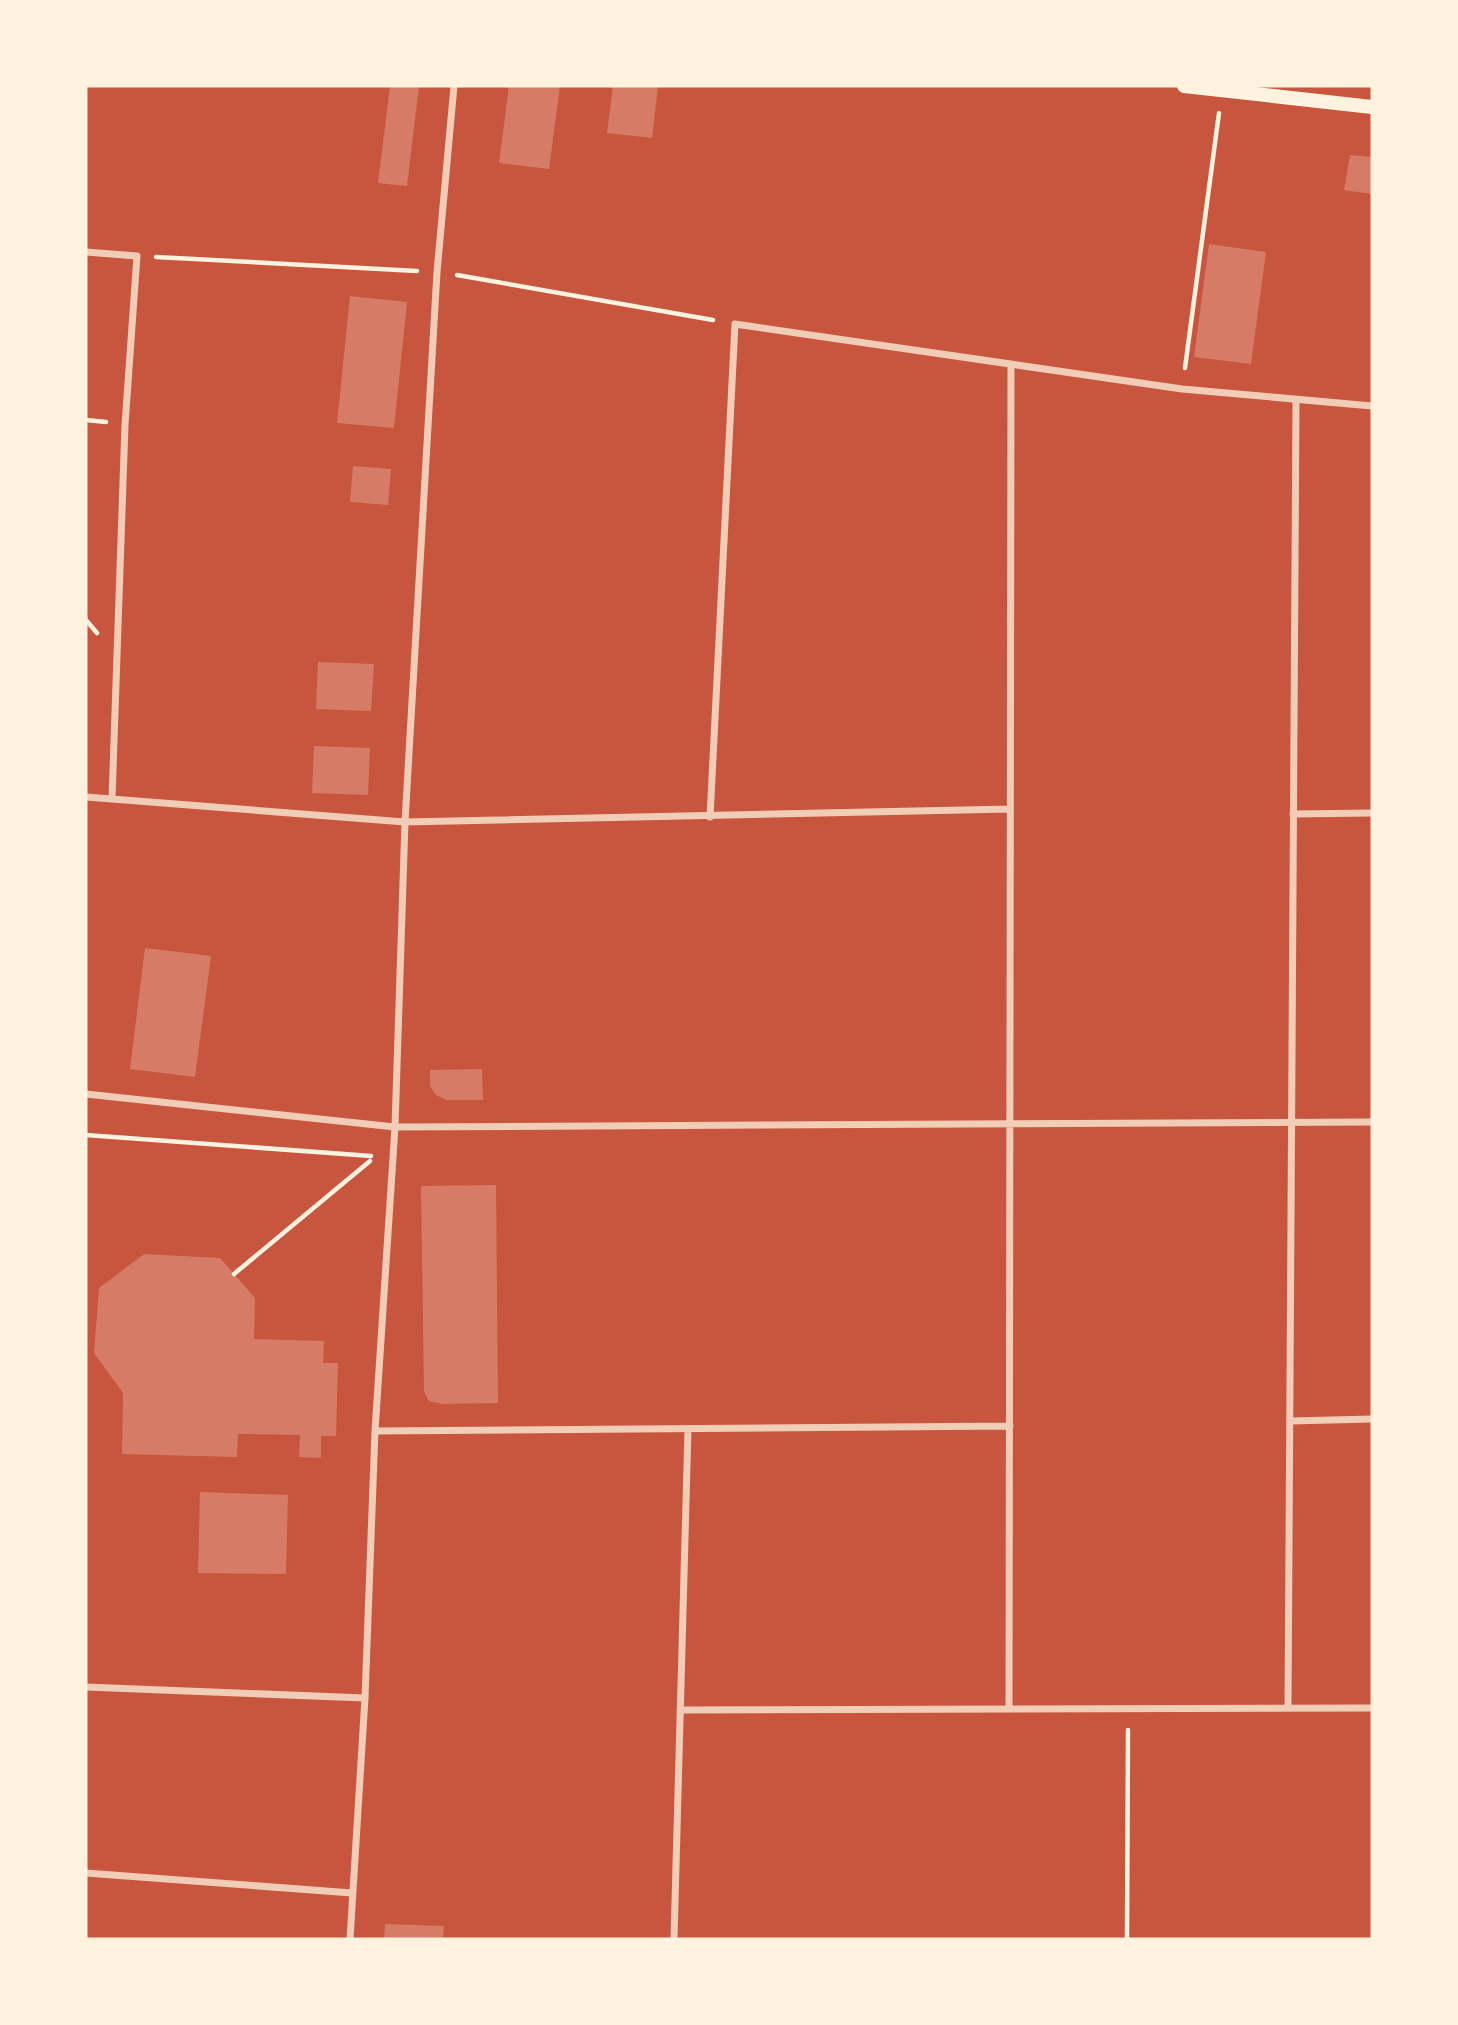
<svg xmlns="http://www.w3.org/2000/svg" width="1458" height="2025" viewBox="0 0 1458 2025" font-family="Manrope,sans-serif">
<rect width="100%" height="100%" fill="#c8553d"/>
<path fill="#d67c66" d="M390,86H419L407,186L378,183Z
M509,86H560L549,169L499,163Z
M613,86H658L652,138L607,133Z
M1350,155L1372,157V194L1344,190Z
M1209,244L1266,252L1251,364L1194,357Z
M350,296L407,302L394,428L337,423Z
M353,466L391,469L388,505L350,502Z
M318,662L374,664L371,711L316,709Z
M314,746L370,748L368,795L312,793Z
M145,948L211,956L195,1077L130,1069Z
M482,1069L483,1100H446L436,1095L430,1086V1070Z
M496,1185L498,1403L442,1404L429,1401L424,1391L421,1186Z
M144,1254L220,1258L255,1298L254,1339L324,1341L323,1363H338L336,1436H321V1458L299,1457L300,1435L238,1434L237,1457L122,1454L123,1393L94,1353L99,1288Z
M200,1492L288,1495L286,1574L198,1573Z
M385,1924L444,1926L443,1939H384Z"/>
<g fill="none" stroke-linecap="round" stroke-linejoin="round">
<path stroke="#fff3e0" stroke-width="4.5" d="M156,257L417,271
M457,275L713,320
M1185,368L1219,113
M86,420L106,422
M86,620L97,633
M86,1135L371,1156
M234,1274L370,1161
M1127,1939L1128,1730"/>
<path stroke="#f1ccb7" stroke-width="7" d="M86,252L137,256L125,425L112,799
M86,797L405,822L1010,809
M1293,814L1372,813
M710,817L735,324L1182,389L1372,406
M86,1094L395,1127L1372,1122
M1290,1421L1372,1419
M375,1431L1010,1426
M86,1687L365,1698
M1288,1708L1296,401
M1009,1709L1011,364
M680,1710L1372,1708
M86,1873L352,1893
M350,1939L365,1698L375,1431L395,1127L405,822L437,272L454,86
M674,1939L688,1429"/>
<path stroke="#fff3e0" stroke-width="14" d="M1184,86L1372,107"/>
</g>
<rect width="1458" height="2025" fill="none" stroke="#fff3e0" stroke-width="175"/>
</svg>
